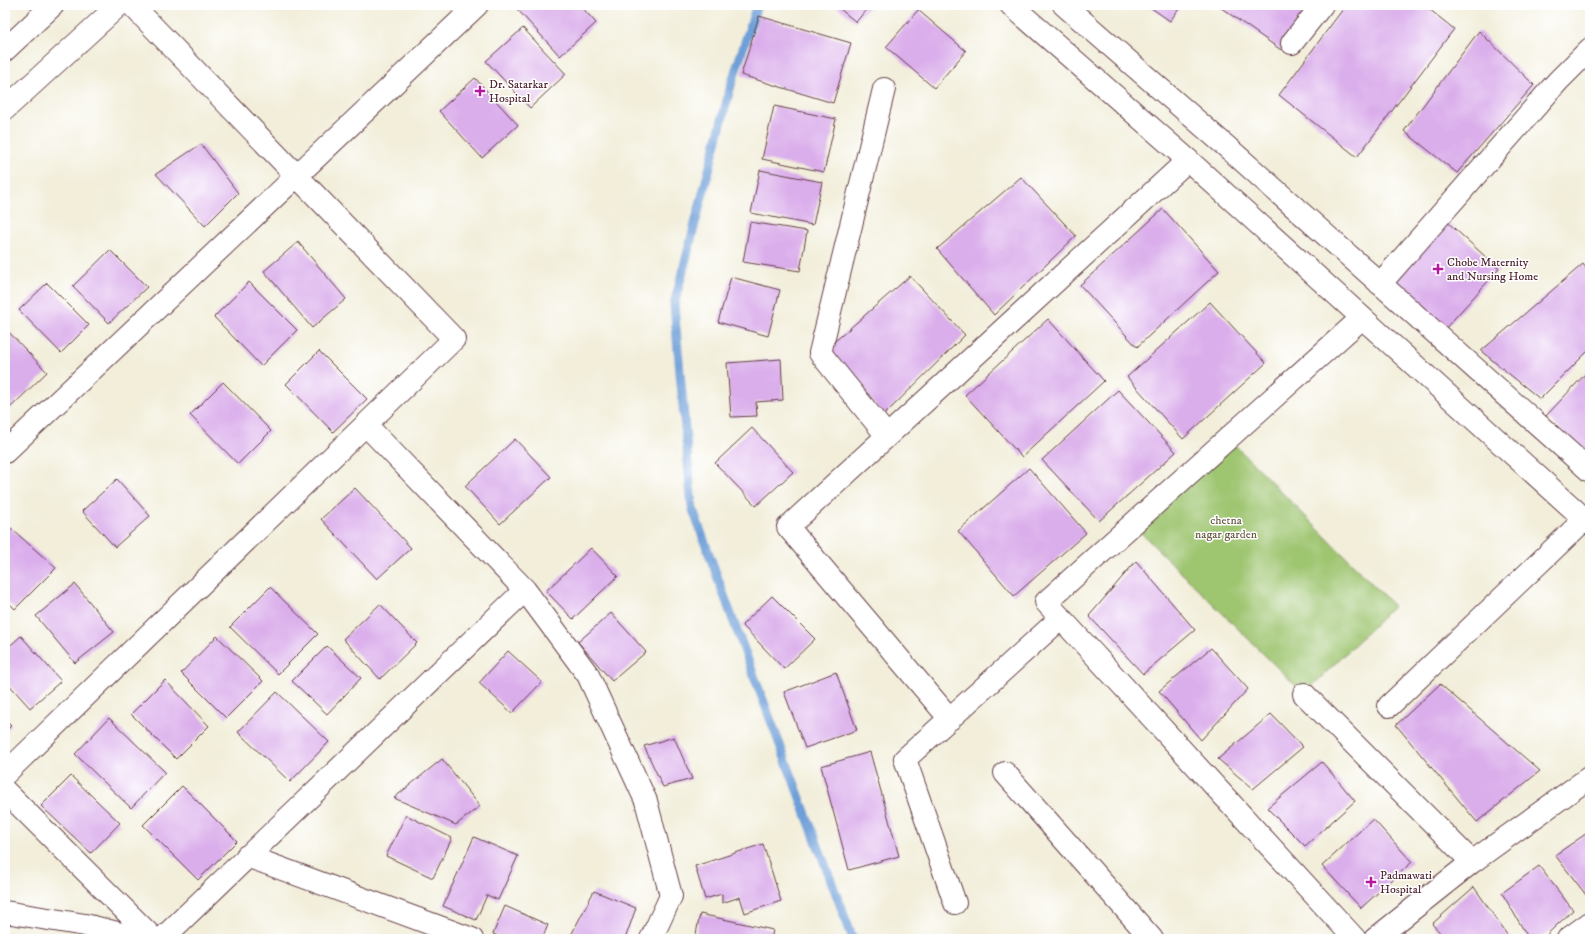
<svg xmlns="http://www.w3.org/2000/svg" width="1595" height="944" viewBox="0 0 1595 944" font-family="'IM FELL DW Pica',serif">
<rect width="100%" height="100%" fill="#fff"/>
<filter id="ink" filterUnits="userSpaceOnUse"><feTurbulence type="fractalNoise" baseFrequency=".025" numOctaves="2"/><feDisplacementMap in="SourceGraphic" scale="8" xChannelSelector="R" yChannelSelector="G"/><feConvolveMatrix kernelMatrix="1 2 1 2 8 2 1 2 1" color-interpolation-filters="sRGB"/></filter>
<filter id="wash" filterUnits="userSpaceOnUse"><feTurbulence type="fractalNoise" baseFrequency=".012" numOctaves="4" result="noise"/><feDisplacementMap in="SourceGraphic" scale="16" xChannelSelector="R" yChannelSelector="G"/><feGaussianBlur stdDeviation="0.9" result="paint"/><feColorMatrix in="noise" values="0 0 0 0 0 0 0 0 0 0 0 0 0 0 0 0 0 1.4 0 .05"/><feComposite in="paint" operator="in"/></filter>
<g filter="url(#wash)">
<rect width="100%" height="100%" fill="#f2eeda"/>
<path fill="#9ec570" stroke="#74724e" d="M1232,442L1394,606L1304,694L1132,524Z"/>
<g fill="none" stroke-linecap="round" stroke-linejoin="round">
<path stroke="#6e9fd8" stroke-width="9" d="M757,5L731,85L674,305L692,507L733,620L853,939"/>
</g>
<g id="blocks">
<path fill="#daadeb" d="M522,5H580L596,23L560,56L517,9Z
M835,5H870L856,22Z
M1147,5H1182L1170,21Z
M1217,5H1313L1281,50Z
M1346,5H1424L1454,29L1357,157L1279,95Z
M918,10L966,51L934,88L886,47Z
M759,16L851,43L833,103L741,75Z
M523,28L566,74L530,108L486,61Z
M1479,31L1534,85L1457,173L1404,131Z
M475,78L518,125L482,158L439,111Z
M774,106L836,119L824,172L762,159Z
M201,144L238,193L205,226L156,174Z
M760,170L822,182L813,225L751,213Z
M1021,177L1076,236L994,315L937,249Z
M1163,209L1219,271L1137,347L1080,285Z
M1444,219L1499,269L1444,330L1389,279Z
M750,222L807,231L800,271L743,262Z
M298,242L346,299L312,328L264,271Z
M110,250L147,287L109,323L73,286Z
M1583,264L1590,274V349L1540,399L1481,351Z
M910,276L965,335L884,415L826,349Z
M731,277L780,290L768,336L718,322Z
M249,282L297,330L261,366L214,317Z
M47,283L89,325L61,353L19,310Z
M1210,302L1266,363L1183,439L1127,377Z
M1048,319L1104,381L1022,457L965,395Z
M5,328L47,372L9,409L5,405Z
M319,351L367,399L333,432L286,384Z
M781,359L783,400L756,402L757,416L731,417L727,363Z
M1590,369V458L1546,416Z
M223,382L271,431L238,464L190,415Z
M1118,390L1176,452L1099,521L1042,460Z
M752,428L793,472L756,506L715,463Z
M515,439L551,477L500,524L465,486Z
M1029,468L1086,533L1014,596L958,531Z
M117,479L150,516L115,547L82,511Z
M355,488L411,548L377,579L321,519Z
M5,523L56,568L15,609L5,599Z
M591,548L618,576L573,619L546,591Z
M1136,561L1195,630L1143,674L1089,616Z
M75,584L114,632L75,663L36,616Z
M270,587L318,634L278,674L230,627Z
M772,596L815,639L784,669L742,625Z
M380,604L417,643L380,679L343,639Z
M611,613L646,652L612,681L578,642Z
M21,636L61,681L30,708L5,680V650Z
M217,636L263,681L226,718L181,673Z
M327,646L361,678L327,714L292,681Z
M1211,648L1248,689L1201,740L1159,691Z
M508,651L542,682L512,713L479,683Z
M836,672L857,730L805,748L784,692Z
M165,680L209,726L176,759L131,714Z
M1440,684L1540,771L1477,822L1396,725Z
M277,692L329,742L290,782L238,732Z
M1271,714L1303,747L1253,789L1218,759Z
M109,718L165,772L131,808L75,754Z
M5,720L11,726L5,732Z
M674,737L692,779L663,787L644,746Z
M870,752L899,856L849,870L821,766Z
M442,759L480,806L456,825L394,798Z
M1322,762L1355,801L1305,846L1267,808Z
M71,776L120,823L91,853L41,806Z
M182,786L237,841L198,880L143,825Z
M406,815L452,838L433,878L386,856Z
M1373,819L1412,862L1361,908L1322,866Z
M1590,831V900L1555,855Z
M474,837L518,856L498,900L487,895L476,920L443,906Z
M763,844L781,901L745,913L740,897L722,903V894L705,899L695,866Z
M1539,866L1573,910L1542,939H1529L1502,893Z
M1474,887L1510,939H1446L1432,924Z
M594,891L636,908L625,939H569Z
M505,906L548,925L542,939H506L493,934Z
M700,914L773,930L771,939H695Z"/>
</g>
</g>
<g filter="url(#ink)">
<use href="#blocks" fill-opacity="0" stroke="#633e45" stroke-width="1"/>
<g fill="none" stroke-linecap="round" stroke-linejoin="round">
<g stroke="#633e45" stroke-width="24">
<path id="street" d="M1292,43L1322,5
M884,89L820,353L887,436
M1380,284L1558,81L1590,49
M366,425L525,590L588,675L646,801L671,896L651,939
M5,452L477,5
M1304,694L1472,862
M1389,706L1585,519
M950,719L788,527L1188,160
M1005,773L1152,939
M5,774L454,339L132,5
M5,791L154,939
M247,856L472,939
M955,903L905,759L1061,618
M5,912L85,925L141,939
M162,939L525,590
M1355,939L1046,602L1362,318
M1375,939L1472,862L1590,777
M1568,939L1590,923"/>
</g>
<g stroke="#633e45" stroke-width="24">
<path id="secondary" d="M1011,5L1188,160L1590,524
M1064,5L1235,154L1590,471
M5,50L53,5
M5,109L119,5"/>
</g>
<use href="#street" stroke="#fff" stroke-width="22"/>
<use href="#secondary" stroke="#fff" stroke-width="22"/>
</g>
</g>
<g fill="#b5179e" stroke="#fff" stroke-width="1.5">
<path d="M478 85h4v4h4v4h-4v4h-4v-4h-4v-4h4z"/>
<path d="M1436 263h4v4h4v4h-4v4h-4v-4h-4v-4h4z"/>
<path d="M1369 876h4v4h4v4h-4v4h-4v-4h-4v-4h4z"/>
</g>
<g text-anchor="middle" stroke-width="3" stroke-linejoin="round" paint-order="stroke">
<g font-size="12" fill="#4a1f2b" stroke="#fff" text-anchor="start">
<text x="489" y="88">Dr. Satarkar<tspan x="489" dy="14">Hospital</tspan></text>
<text x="1447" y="266">Chobe Maternity<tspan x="1447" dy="14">and Nursing Home</tspan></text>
<text x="1380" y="879">Padmawati<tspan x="1380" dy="14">Hospital</tspan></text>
</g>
<g font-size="12" fill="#675943" stroke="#fff">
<text x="1226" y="524">chetna<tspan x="1226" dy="14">nagar garden</tspan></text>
</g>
</g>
<rect width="1595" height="944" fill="none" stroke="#fff" stroke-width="20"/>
</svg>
